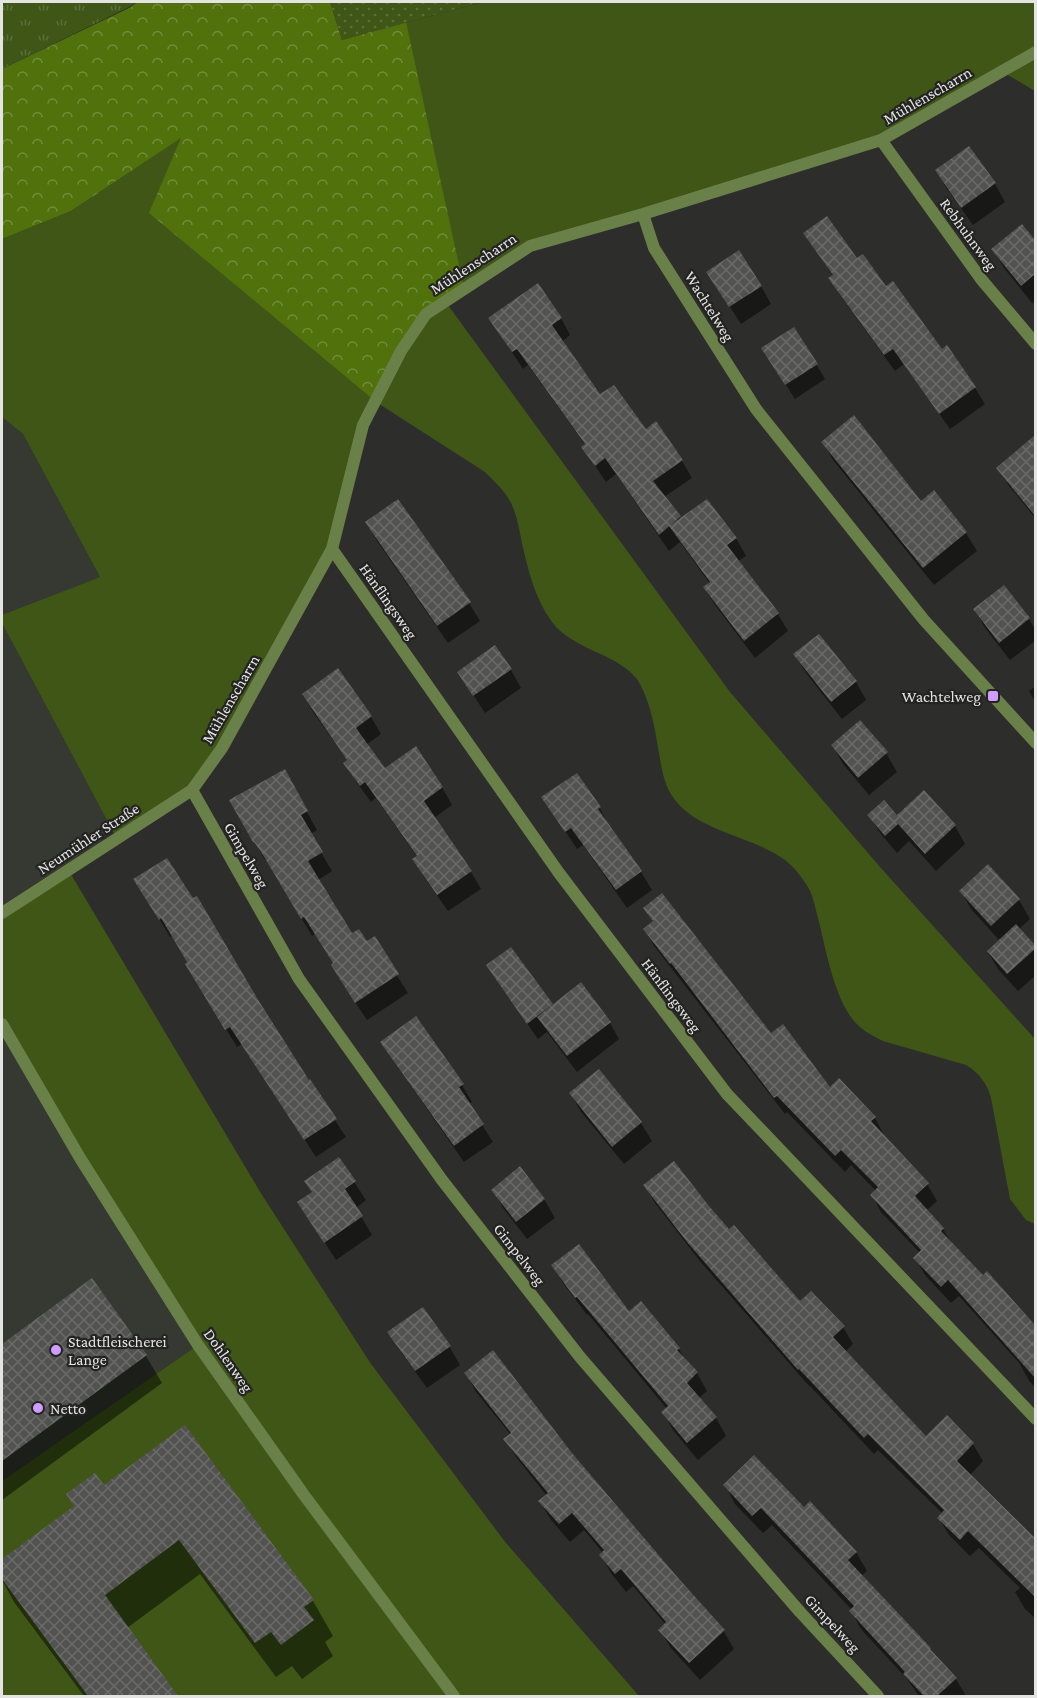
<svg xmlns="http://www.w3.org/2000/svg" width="1037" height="1698" viewBox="0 0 1037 1698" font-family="'Crimson Pro',serif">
<defs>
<pattern id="forest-crowns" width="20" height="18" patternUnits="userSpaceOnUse" patternTransform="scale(1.5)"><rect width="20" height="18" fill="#50710c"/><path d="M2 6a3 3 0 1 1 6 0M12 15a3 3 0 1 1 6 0" fill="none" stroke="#718c3b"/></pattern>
<pattern id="park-tufts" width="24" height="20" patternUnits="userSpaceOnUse" patternTransform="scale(1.5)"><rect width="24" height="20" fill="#3f5617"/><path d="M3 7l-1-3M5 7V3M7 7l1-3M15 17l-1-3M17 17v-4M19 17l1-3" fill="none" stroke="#5b6e39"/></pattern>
<pattern id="garden-dots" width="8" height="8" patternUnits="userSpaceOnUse" patternTransform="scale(1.5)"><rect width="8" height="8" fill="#3f5617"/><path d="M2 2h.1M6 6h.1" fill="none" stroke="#5b6e39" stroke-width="1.8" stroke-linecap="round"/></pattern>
<pattern id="building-cross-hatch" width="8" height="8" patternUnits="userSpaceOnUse" patternTransform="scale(1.5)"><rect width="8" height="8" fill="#525351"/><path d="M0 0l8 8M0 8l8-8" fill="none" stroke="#6b6c6a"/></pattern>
</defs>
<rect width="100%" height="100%" fill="#2d2e2c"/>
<path fill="#353931" d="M2,417L23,434L100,577L2,615Z
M2,623L108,822L97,853L2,913Z
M2,1024L198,1345L2,1481Z"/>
<path fill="#3f5617" d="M483,2H1035V91L1001,71L881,140L530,246L445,301L730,692L880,867L1035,1039V1224L1026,1220L1010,1199L991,1098C987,1083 979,1073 966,1065L883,1041C875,1037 867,1033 860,1027C835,1006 826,949 818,918C815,908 813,893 806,884C801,876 793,866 785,860C753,836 701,833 675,800C664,786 662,770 659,753C655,729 651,705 640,684C625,655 573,651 552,622C535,599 528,570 522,543C519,529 517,515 511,503C505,491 495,482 485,472L376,402L332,549L192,790L117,839L2,623V615L100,577L23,434L2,417V239L71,211L182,137L342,40Z
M69,871L262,1195L371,1364L506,1543L639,1696H2V1481L198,1345L2,1024V913Z"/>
<path fill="url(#forest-crowns)" d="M137,2H330L342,40L406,22L464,288L426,314L375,401L149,213L181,138L71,211L2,239V69L131,7Z"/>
<path fill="url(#park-tufts)" d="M2,2H137L131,6L2,69Z"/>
<path fill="url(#garden-dots)" d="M330,2H483L342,40Z"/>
<path fill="#0007" d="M937,171L995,184L1005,202L973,225L947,189Z
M1022,226L1036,243V302L1032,303L1004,268L993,250Z
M805,234L857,260L886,288L975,388L985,404L950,429L904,364L895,371L840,295L830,278L833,276Z
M761,286L771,304L741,324L719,290Z
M561,318L570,335L562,342L600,396L682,461L692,478L664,497L681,519L736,538L746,556L738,561L778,614L788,631L755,658L715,605L704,588L710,584L680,542L669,551L616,474L606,482L583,448L586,446L528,365L523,369L490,319Z
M772,363L816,364L825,379L795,399Z
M823,442L921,503L933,492L966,533L977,551L934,585L833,460Z
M1030,442L1036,449V519L1009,486L998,468Z
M367,523L469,603L480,621L448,643L377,541Z
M975,610L1029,619L1036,631V640L1010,660L985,628Z
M795,655L856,682L866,700L842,719L806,673Z
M511,670L521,688L485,713L459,673Z
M338,671L371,717L381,734L366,745L384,770L442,787L452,805L434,818L471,872L481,889L448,911L424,877L414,860L417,857L376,798L371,802L355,780L345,763L348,761L313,712L303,695Z
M1036,686V703L1029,691Z
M833,746L886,753L897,772L869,795L843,764Z
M284,771L317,830L310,834L332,871L318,880L351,935L367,943L374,939L408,993L367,1020L343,984L335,964L315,934L312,936L275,873L266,859L265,860L231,801Z
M543,798L600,808L609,827L641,872L652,890L627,908L583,845L577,849Z
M869,815L897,817L955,826L965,844L936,871L909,841L897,853L880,833Z
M988,866L1019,900L1030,919L1019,929L1036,947V975L1018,991L998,969L988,952L1000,941L971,909L961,891Z
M146,897L192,901L346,1137L316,1157L242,1044L237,1047L197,982L189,963L173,936L170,937Z
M645,908L771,1036L830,1089L875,1118L884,1135L882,1136L927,1184L937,1201L926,1211L943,1229L953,1245L1036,1329V1388L1029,1381L1020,1364L959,1296L951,1303L925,1275L915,1258L920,1253L881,1212L872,1195L876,1191L851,1165L845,1172L787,1112L785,1114L654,946L645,929L654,923Z
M510,950L552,1006L581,985L610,1023L619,1039L577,1072L547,1032L538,1039L498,982Z
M415,1018L462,1085L472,1102L469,1104L493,1142L464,1162L392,1059L382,1042Z
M599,1071L641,1123L652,1141L624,1164L581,1112L571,1094Z
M339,1159L366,1200L356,1208L372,1235L336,1260L299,1203L313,1193Z
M645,1186L708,1207L800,1303L843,1327L853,1344L845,1352L926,1438L947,1417L973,1444L983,1461L970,1475L1036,1540V1619L1025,1609L1015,1592L1020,1588L979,1548L970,1556L949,1535L939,1518L943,1514L878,1450L874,1454L810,1386H809L699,1260L655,1203Z
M493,1190L544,1199L555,1218L527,1239L503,1208Z
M553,1266L629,1313L679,1349L687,1363L697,1373L707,1391L699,1398L716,1418L726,1436L698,1460L673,1430L663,1412L667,1409L588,1314L587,1315L563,1283Z
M91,1280L146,1356L162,1383L2,1500V1345Z
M389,1333L449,1346L460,1365L427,1388L400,1351Z
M466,1373L571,1453L678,1580L723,1630L734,1649L700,1680L671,1648L660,1630L666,1625L633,1586L626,1592L611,1573L601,1555L603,1553L584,1530L570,1542L551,1520L540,1502L547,1496L516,1457L505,1439L511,1435L476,1392Z
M185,1427L313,1601L333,1636L325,1642L333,1656L302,1679L292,1666L276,1677L200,1574L127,1628L176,1696H84L14,1602L2,1580V1561Z
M725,1485L803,1509L856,1552L867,1571L861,1576L930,1649L933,1655L956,1679L966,1696H919L907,1679L861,1629L851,1611L852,1610L772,1525L763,1533L735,1504Z"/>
<path fill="url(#building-cross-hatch)" d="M969,146L996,183L961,208L935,170Z
M827,216L857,258L863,254L886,286L893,281L942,349L947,345L976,387L939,414L893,349L884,355L828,278L833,275L803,233Z
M1022,224L1035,240V274L1021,286L991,249Z
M739,250L762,286L729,307L706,272Z
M538,283L562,318L552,325L600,394L614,385L646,429L656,421L683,460L653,481L681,516L659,535L605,458L595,466L581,447L585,444L517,349L512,352L488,318Z
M794,327L818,364L785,385L761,348Z
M854,415L921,501L934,490L967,532L923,568L821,442Z
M1035,435V516L996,468Z
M398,499L471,602L437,626L365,522Z
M707,499L737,538L727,545L779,613L744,641L703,587L710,582L669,526Z
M1004,585L1030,618L999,643L973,609Z
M819,634L857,681L831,702L793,654Z
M495,645L512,669L473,696L457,672Z
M338,668L372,716L356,728L385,768L416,746L443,787L424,801L472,871L437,895L412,859L417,856L365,782L360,786L343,763L347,760L302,694Z
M860,720L888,752L858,778L831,745Z
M285,769L308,811L301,815L323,852L308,861L352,933L359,929L367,941L375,936L399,974L355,1003L331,965L333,963L304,917L301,919L263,855L254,842H253L229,800Z
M577,773L601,807L598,809L642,871L616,890L571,828L565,832L541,797Z
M924,790L956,825L925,854L898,824L885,836L867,815L884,800L897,815Z
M167,858L193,898L197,896L257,998L309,1080L310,1079L337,1119L304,1140L230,1027L225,1030L185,964L187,962L161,918L159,920L133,879Z
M988,864L1020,899L991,926L959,891Z
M662,893L771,1033L783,1024L830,1087L839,1078L876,1117L871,1121L929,1183L915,1196L944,1228L941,1231L983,1275L987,1271L1035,1325V1378L948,1280L941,1287L913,1258L921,1250L870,1195L878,1187L841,1150L835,1156L777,1096L774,1098L671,963L670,964L643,929L653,921L643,908Z
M1016,924L1035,945V949L1007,974L987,951Z
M511,947L553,1004L527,1024L486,965Z
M581,982L611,1022L567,1056L537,1017Z
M416,1016L464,1084L459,1087L484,1124L454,1146L380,1042Z
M599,1069L642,1122L612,1147L569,1093Z
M339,1157L356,1181L345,1189L363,1216L324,1243L297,1202L312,1192L304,1181Z
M674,1161L709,1206L729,1229L734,1225L800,1301L811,1291L845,1326L833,1337L926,1436L947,1415L974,1443L957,1461L1035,1538V1597L968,1531L960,1540L937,1518L944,1510L868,1434L864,1438L799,1369L798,1370L687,1242L643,1185Z
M520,1166L545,1199L516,1222L491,1190Z
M579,1244L629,1311L641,1301L680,1348L677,1350L698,1372L687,1383L717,1417L687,1443L661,1412L668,1406L577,1297L575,1298L551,1265Z
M92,1278L147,1355L2,1461V1344Z
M423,1307L451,1346L415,1371L387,1332Z
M493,1350L572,1453L679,1579L725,1630L689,1663L658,1630L666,1622L621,1569L615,1574L599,1555L604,1550L572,1513L559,1524L538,1501L548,1493L503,1439L511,1433L464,1373Z
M185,1425L314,1600L304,1607L314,1620L281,1645L271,1632L255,1643L179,1540L105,1595L178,1696H88L2,1579V1559L74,1506L66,1494L95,1473L104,1485Z
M754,1455L804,1507L810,1501L857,1552L848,1560L931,1648L930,1649L957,1678L937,1696H924L903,1674L905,1672L849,1611L854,1606L761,1508L752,1516L723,1485Z"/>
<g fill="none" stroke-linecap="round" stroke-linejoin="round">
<path stroke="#698049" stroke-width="12" d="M881,140L981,279L1036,344
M643,214L654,248L756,409L924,620L1036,743
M332,549L559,873L727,1094L1036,1419
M192,790L299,979L442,1180L580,1357L800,1612L878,1696
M2,913L192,790L222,748L332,549L363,425L401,351L426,314L530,246L643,214L881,140L1036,52
M2,1024L80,1158L198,1345L304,1495L454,1696"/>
</g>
<g fill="#d09dfe" stroke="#232422" stroke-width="2">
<rect x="987" y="690" width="12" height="12" rx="3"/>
<circle cx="56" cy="1350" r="6"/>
<circle cx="38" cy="1408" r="6"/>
</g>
<g text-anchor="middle" stroke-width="4.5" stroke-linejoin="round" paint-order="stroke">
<g font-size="16" fill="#e4e4e3" stroke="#232422">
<text transform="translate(927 95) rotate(-30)" y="6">Mühlenscharrn</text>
<text transform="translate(969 234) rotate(54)" y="6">Rebhuhnweg</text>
<text transform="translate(473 263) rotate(-33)" y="6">Mühlenscharrn</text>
<text transform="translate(710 306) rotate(58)" y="6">Wachtelweg</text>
<text transform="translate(389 601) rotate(55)" y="6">Hänflingsweg</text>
<text transform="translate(230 699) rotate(-60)" y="6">Mühlenscharrn</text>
<text transform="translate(88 838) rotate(-33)" y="6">Neumühler Straße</text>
<text transform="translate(247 855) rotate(60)" y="6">Gimpelweg</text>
<text transform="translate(672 995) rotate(53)" y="6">Hänflingsweg</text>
<text transform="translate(520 1254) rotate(52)" y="6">Gimpelweg</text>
<text transform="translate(229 1360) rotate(55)" y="6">Dohlenweg</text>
<text transform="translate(833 1623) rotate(47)" y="6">Gimpelweg</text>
</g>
<g font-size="16" fill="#e4e4e3" stroke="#232422" text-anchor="start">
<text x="981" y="702" text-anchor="end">Wachtelweg</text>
<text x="68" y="1347">Stadtfleischerei<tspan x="68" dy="18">Lange</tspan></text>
<text x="50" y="1414">Netto</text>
</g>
</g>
<rect width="1037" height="1698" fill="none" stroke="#e4e4e3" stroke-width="6"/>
</svg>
